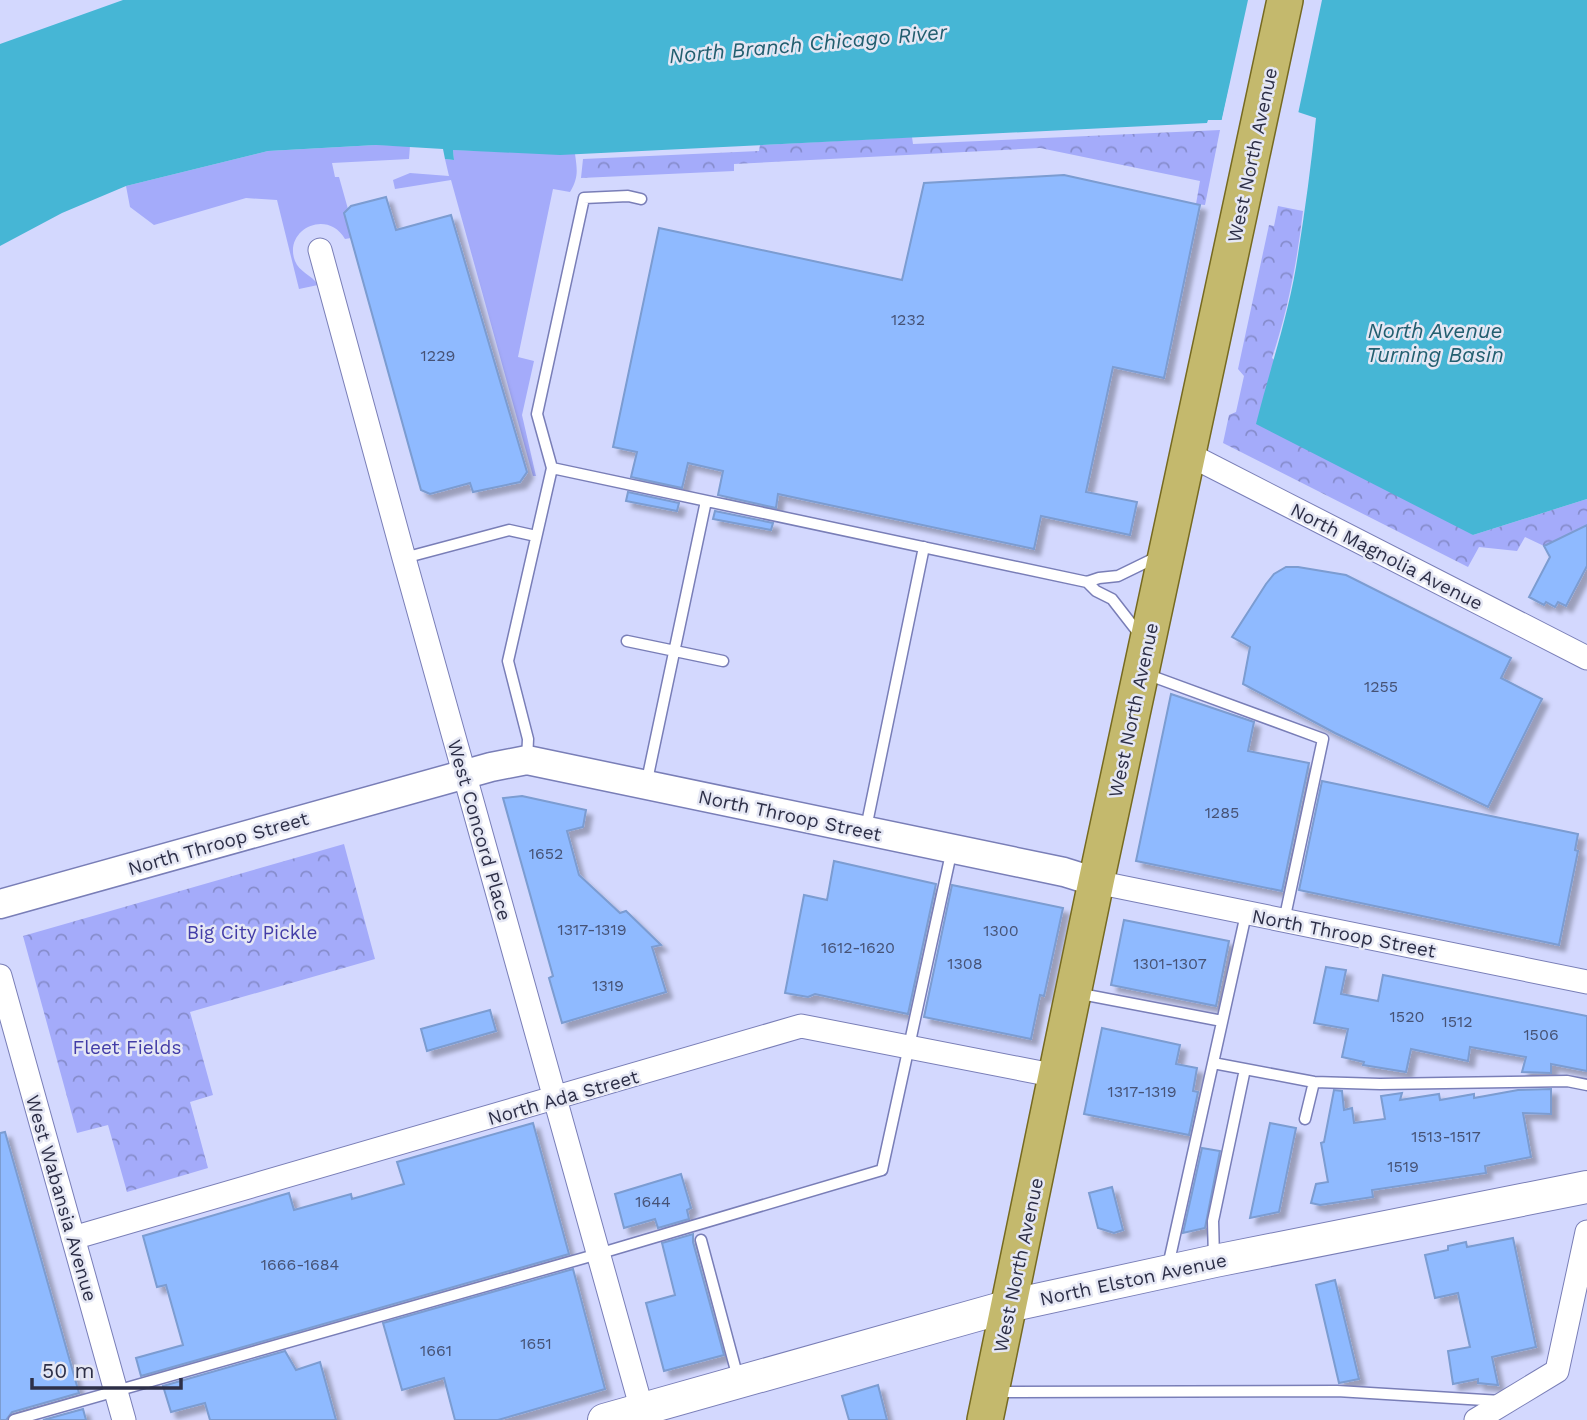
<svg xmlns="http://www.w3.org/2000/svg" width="1587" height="1420" viewBox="0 0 1587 1420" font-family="'Work Sans',sans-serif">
<defs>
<pattern id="forest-crowns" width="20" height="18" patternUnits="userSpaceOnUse" patternTransform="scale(1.75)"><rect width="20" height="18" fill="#a4abfa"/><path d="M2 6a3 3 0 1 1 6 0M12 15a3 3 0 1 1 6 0" fill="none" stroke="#868ccc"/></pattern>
<filter id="shadow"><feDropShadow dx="6" dy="6" stdDeviation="2" flood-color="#0004"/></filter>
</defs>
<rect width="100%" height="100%" fill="#d3d8fe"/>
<path fill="#a4abfa" d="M376,145L410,146L409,159L332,163L335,177H339L348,209L346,213L351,238L345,239C327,208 283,230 295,261C299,272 312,275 318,285L299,289L277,200L246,198L154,225L130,207L126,186L268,151Z
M453,150L575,154C577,169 579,177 570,192L553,189L518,357L534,361L522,415L536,476H533L451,180L395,189L393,180L410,173L449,176L445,159L454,160Z"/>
<path fill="url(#forest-crowns)" d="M1220,130L1205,205L1196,204L1200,181L1040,148L734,164V171L581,178L583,159L759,151L760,145L912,137L913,144Z
M1278,206L1303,211C1297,262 1288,310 1272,358L1473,535L1587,499V525L1544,546L1525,537L1517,551L1479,547L1468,567L1223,443L1229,415L1236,412L1244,376L1238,369L1269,225L1274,226Z
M344,844L375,959L190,1012L213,1095L190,1102L208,1168L127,1192L108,1125L77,1133L23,936Z"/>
<path fill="#46b6d5" d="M123,0H1587V499L1473,535L1256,424C1269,372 1287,320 1296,267C1304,218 1311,167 1316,118L1229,89L1222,120H1208L1207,123L560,155L453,150L454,160L445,159L443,149L376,145L268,151L126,186L62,213L0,246V44Z"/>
<path fill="#d3d8fe" d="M1248,0H1322L1298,114L1231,93L1225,121L1221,123Z"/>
<path fill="#8fbaff" stroke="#7b9cd1" stroke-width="2" filter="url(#shadow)" d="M1064,175L1200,205L1164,378L1113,367L1086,492L1137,502L1130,535L1041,516L1034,549L778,494L776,508L718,495L723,471L688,463L682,488L631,477L637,452L613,447L659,228L902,280L924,183Z
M386,197L396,230L451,215L527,472L520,482L473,492L470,483L430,494L421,490L344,213L351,206Z
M628,492L679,503L677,511L626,501Z
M715,511L773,523L771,530L713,519Z
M1587,525V566L1566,606L1558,602L1555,607L1546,602L1544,605L1529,597L1550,557L1544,546Z
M1286,567H1298L1346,575L1511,658L1501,678L1542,699L1488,807L1335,733L1243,684L1250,647L1232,637L1266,584L1274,574Z
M1171,694L1254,722L1248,751L1309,763L1282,891L1136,861Z
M1322,781L1578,834L1575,850L1578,851L1559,945L1299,890Z
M522,796L586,810L583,827L567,831L579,875L620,913L626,911L661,945L652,947L666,992L562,1023L549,978L553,976L503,798Z
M834,861L936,884L908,1014L815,994L808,997L785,993L804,895L827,900Z
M952,885L1063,908L1044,996L1040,995L1031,1039L924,1017Z
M1124,920L1229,941L1216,1006L1111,985Z
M1326,967L1346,970L1341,994L1378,1001L1383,975L1587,1016V1071L1551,1064V1073L1522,1072L1526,1057L1470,1047L1468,1061L1411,1049L1406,1072L1363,1065L1364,1062L1342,1057L1348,1029L1314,1023Z
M490,1010L496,1031L427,1051L421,1029Z
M1102,1028L1180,1045L1176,1064L1197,1068L1193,1091L1198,1092L1189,1135L1084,1114Z
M1551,1089V1114L1523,1113L1531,1157L1485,1166L1486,1173L1372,1190L1373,1197L1320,1205L1311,1203L1316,1184L1328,1182L1321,1143L1324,1142L1334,1090L1342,1091L1344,1110L1352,1108L1354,1123L1385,1119L1381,1096L1402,1093L1400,1100L1439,1094L1440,1100L1474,1094V1098L1518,1090Z
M533,1123L569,1254L141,1376L136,1358L183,1345L166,1285L157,1287L143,1236L289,1193L294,1210L351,1194L352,1199L404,1184L397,1162Z
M1270,1123L1296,1128L1279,1212L1250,1218Z
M5,1132L79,1393L12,1412L6,1420H0V1133Z
M1202,1148L1220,1151L1205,1228L1183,1233Z
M681,1174L691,1208L687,1210L689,1219L658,1228L655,1219L624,1228L615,1194Z
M1112,1187L1123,1230L1114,1233L1098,1228L1089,1193Z
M693,1234V1242L724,1355L664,1371L646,1303L675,1295L662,1243Z
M1513,1238L1536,1347L1492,1357L1498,1385L1478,1383V1379L1453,1384L1448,1351L1470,1347L1458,1293L1435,1298L1425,1255L1448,1250V1246L1466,1242L1467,1247Z
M573,1269L605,1389L498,1420H455L444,1378L402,1390L383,1323Z
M1335,1280L1359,1379L1339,1383L1316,1285Z
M285,1351L296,1370L320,1362L336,1420H210L205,1403L171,1412L163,1386Z
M878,1385L887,1420H849L842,1396Z
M83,1409L86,1420H43Z"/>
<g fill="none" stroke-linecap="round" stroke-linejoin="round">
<g stroke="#797eb7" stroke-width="13">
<path id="service" d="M552,468L1087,582L1096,591L1112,599L1140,635
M404,558L509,530L536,536
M1087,582L1099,578L1118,576L1159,556
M627,641L723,661
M1146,674L1323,739L1284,921
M527,760L528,739L508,661L552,468L537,414L584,198L628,196L641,199
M646,785L706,501
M866,828L924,547
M1076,993L1222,1021
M1213,1063L1314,1082L1380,1084L1567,1081L1587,1085
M1305,1119L1314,1082
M701,1240L738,1378
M1214,1258L1213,1221L1245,1069
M1168,1266L1246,914
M996,1392L1337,1391L1501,1401
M14,1420L598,1254L882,1170L952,849"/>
</g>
<g stroke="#797eb7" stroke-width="25">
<path id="minor" d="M320,250L404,558L642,1410
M1188,454L1587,658
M1096,882L1587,982
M0,976L124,1420
M73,1238L801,1026L1057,1076
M1476,1420L1557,1371L1587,1232"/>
</g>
<g stroke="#797eb7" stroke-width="31">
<path id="tertiary" d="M0,904L491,767L527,760L1064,872L1096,882"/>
</g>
<g stroke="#797eb7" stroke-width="34">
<path id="secondary" d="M604,1420L1009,1306L1215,1261L1587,1187"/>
</g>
<g stroke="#766a21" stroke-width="38">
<path id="primary" d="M985,1420L1096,882L1285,0"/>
</g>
<use href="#service" stroke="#fff" stroke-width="10"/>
<use href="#minor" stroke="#fff" stroke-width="23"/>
<use href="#tertiary" stroke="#fff" stroke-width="28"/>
<use href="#secondary" stroke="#fff" stroke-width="32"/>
<use href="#primary" stroke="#c4b96d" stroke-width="35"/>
</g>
<g text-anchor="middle" stroke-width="5" stroke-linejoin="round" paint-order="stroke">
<g font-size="16" fill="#465275">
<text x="908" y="325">1232</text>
<text x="438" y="361">1229</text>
<text x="1381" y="692">1255</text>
<text x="1222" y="818">1285</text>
<text x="546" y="859">1652</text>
<text x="592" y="935">1317-1319</text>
<text x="1001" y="936">1300</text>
<text x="858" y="953">1612-1620</text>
<text x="965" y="969">1308</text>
<text x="1170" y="969">1301-1307</text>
<text x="608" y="991">1319</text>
<text x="1407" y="1022">1520</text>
<text x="1457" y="1027">1512</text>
<text x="1541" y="1040">1506</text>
<text x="1142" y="1097">1317-1319</text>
<text x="1446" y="1142">1513-1517</text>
<text x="1403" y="1172">1519</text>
<text x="653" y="1207">1644</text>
<text x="300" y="1270">1666-1684</text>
<text x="536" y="1349">1651</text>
<text x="436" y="1356">1661</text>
</g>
<g font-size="19" fill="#2d2f47" stroke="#e5e7f4">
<text transform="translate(1252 155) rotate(-78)" y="7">West North Avenue</text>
<text transform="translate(1387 556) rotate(27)" y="7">North Magnolia Avenue</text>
<text transform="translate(1133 710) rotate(-78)" y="7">West North Avenue</text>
<text transform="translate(790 815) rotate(12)" y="7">North Throop Street</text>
<text transform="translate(480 830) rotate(74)" y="7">West Concord Place</text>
<text transform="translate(218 843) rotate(-16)" y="7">North Throop Street</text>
<text transform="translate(1344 933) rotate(11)" y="7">North Throop Street</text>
<text transform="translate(563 1097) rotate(-16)" y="7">North Ada Street</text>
<text transform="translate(62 1198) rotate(74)" y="7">West Wabansia Avenue</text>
<text transform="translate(1018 1265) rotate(-78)" y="7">West North Avenue</text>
<text transform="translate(1133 1279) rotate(-12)" y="7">North Elston Avenue</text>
</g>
<g font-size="19" fill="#423ca7" stroke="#e5e7f4">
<text x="252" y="939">Big City Pickle</text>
<text x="127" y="1054">Fleet Fields</text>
</g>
<g font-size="21" font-style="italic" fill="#225e6f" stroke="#e5e7f4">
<text transform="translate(808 44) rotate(-5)" y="7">North Branch Chicago River</text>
<text x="1435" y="338">North Avenue<tspan x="1435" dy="24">Turning Basin</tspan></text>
</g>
</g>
<path d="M32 1378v10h149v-10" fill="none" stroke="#2d2f47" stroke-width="3.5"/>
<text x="42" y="1378" font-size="21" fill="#2d2f47" stroke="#e5e7f4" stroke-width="5" paint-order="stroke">50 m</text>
</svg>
